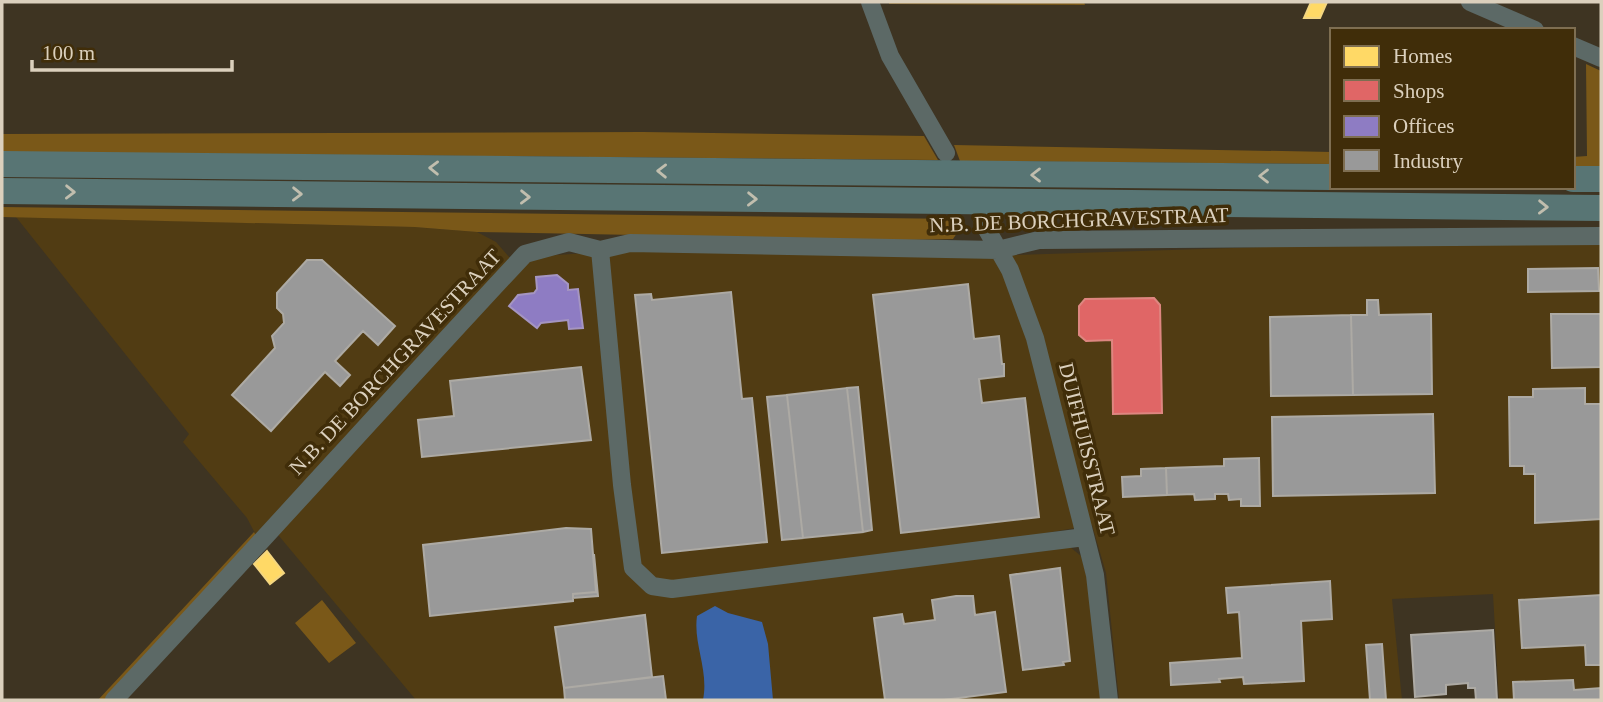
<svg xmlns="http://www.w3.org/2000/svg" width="1603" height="702" viewBox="0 0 1603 702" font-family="Georgia,serif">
<rect width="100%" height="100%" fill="#3e3422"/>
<path fill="#513c13" d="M16,217L414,227L477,232L496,242L510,258L619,251L989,256L1446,241L1601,240V700H1499L1493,594L1392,599L1402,700H1119L1106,573L1092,525L696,594L1070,547L1081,556L1088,582L1102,700H416L269,524L258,539L247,518L183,442L189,434Z"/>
<path fill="#7a5818" d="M889,2H1084L1085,5L889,4Z
M1586,64L1601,71V166H1573V157L1587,156Z
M643,132L924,136L938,160L2,152V134Z
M954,145L1332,152V164L960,161Z
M2,207L959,219L961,227L953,239L903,240L477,232L414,227L2,217Z
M254,532L258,539L108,700H98Z
M322,600L356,643L329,663L295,623Z"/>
<path fill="#3a64a7" d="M715,606L728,613L762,622L768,644L773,700H703C709,670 693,644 697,616Z"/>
<path fill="#ffd966" stroke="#f4d680" stroke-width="2" d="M1327,2L1320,18H1304L1311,2Z
M267,551L284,573L270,584L254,564Z"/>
<path fill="#e06666" stroke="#de8680" stroke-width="2" d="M1154,298L1160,305L1162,413L1113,414L1112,340L1086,341L1079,335V306L1085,299Z"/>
<path fill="#8e7cc3" stroke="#a595c1" stroke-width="2" d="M557,275L568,284V290L578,289L583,328L569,329L568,320L541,323L537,328L509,306L518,295L534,293L537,289L536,277Z"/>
<path fill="#999" stroke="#adaaa4" stroke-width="2" d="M307,260H322L395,326L378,345L363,331L335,361L350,375L340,386L325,372L271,431L232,395L275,348L272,336L284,323L283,314L277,308V293Z
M1598,268L1599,291L1528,292V269Z
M968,284L974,339L999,336L1002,364H1004V376L979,379L982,403L1025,398L1039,517L901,533L873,295Z
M731,292L742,399L752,398L767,542L662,553L635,295L651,294L652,300Z
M1367,300H1378L1379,315L1431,314L1432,394L1353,395L1351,315H1367Z
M1551,314H1601V367L1552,368Z
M1351,315L1353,395L1271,396L1270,317Z
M581,367L591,440L422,457L418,420L454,416L450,381Z
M858,387L872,530L863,532L847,388Z
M847,388L863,532L803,538L787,395Z
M1585,388V404H1601V519L1535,523V474H1524V466H1510L1509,397H1533V389Z
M787,395L803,538L782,540L767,397Z
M1433,414L1435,493L1273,496L1272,417Z
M1259,458L1260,506H1241V499L1229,500L1228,494H1215V499L1195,500L1194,494L1167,495L1166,468L1224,466V459Z
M1166,468L1167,495L1123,497L1122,477L1141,476V469Z
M566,528L591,529L596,592L573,594V601L430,616L423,545Z
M594,554L598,596L573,598V594L596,592Z
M1060,568L1070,661L1063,662L1064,665L1023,670L1010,575Z
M1330,581L1332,619L1301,621L1304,681L1244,684L1243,677L1219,679L1220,682L1171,685L1170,663L1242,658L1239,612L1228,613L1226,588Z
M1601,595V665H1586L1585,645L1522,648L1519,600Z
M956,596H973L975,615L995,612L1006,692L943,700H885L874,618L902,614L904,624L935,620L932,600Z
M645,615L652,677L564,688L555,627Z
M1493,630L1497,700H1476L1475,688H1468V683L1446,685V694L1415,697L1411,635Z
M1382,644L1386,700H1370L1366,645Z
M663,676L666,700H565L564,688Z
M1573,680L1574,690L1601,688V700H1514L1513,682Z"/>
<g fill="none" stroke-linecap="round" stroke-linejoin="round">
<path stroke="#5c6966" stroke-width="18" d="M870,2L890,56L946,153
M1470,2L1535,30
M1573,46L1601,58
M982,221L1010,270L1035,338L1095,575L1109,700
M600,250L622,485L633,568L652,586L672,589L1085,537
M114,700C252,553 387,402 525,254L569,242L600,250L630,243L998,250L1039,240L1601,236"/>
<path stroke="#587574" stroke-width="26" d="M2,164L1332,177
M1573,179H1601
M2,191L1601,208"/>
</g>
<defs><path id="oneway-chevron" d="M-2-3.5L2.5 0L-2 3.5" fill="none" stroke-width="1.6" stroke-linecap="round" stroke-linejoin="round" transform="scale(1.75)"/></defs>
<g stroke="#c1beae">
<use href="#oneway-chevron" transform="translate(434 168) rotate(-179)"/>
<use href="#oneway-chevron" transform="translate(662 171) rotate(-179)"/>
<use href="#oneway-chevron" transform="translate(1036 175) rotate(-180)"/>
<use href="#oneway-chevron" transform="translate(1264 176) rotate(-180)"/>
<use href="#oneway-chevron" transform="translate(70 192) rotate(1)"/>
<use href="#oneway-chevron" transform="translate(297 194) rotate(1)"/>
<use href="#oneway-chevron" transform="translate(525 197) rotate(1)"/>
<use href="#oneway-chevron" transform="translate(752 199) rotate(1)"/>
<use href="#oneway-chevron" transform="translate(1543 207) rotate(1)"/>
</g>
<g text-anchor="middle" stroke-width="7" stroke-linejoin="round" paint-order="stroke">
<g font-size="21" fill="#dbd0bd" stroke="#402d09">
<text transform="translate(1079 220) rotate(-2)" y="7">N.B. DE BORCHGRAVESTRAAT</text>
<text transform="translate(395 362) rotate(-47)" y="7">N.B. DE BORCHGRAVESTRAAT</text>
<text transform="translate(1087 449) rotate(76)" y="7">DUIFHUISSTRAAT</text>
</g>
</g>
<rect width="1603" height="702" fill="none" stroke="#dbd0bd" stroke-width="7"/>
<rect x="1330" y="28" width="245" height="161" fill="#402d09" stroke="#7e6e51" stroke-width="2"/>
<rect x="1344" y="46" width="35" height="21" fill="#ffd966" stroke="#7e6e51" stroke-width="2"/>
<text x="1393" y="63" font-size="21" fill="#dbd0bd">Homes</text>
<rect x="1344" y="80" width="35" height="21" fill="#e06666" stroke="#7e6e51" stroke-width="2"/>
<text x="1393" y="98" font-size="21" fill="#dbd0bd">Shops</text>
<rect x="1344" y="116" width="35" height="21" fill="#8e7cc3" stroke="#7e6e51" stroke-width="2"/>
<text x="1393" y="133" font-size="21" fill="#dbd0bd">Offices</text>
<rect x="1344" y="150" width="35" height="21" fill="#999999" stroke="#7e6e51" stroke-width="2"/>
<text x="1393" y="168" font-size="21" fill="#dbd0bd">Industry</text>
<path d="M32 60v10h200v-10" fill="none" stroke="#dbd0bd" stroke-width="3.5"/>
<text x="42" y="60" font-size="21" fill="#dbd0bd" stroke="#402d09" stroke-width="5" paint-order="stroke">100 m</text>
</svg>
